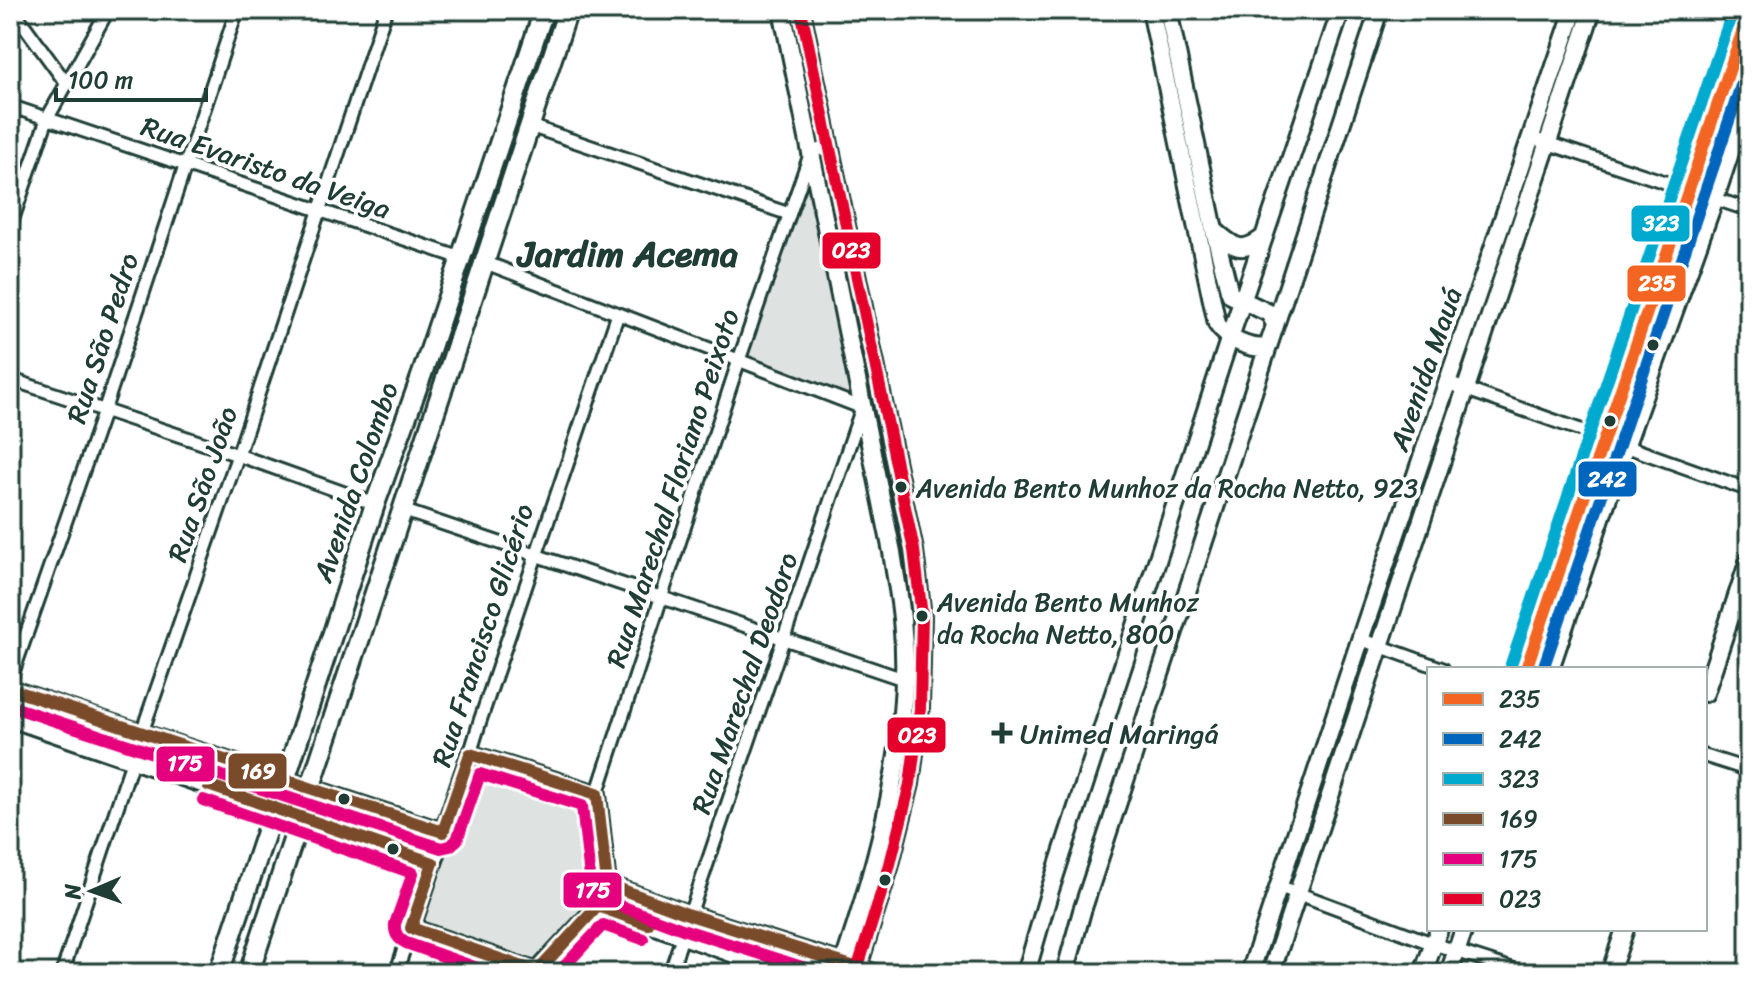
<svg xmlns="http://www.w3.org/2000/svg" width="1759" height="983" viewBox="0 0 1759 983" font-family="Sriracha,sans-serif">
<rect width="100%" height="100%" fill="#fff"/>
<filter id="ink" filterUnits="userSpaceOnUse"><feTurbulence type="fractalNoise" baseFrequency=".0125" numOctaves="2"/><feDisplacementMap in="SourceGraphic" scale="16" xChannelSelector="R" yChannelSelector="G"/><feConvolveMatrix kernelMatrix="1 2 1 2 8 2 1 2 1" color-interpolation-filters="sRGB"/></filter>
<g filter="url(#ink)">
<path fill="#dee3e2" stroke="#7e908b" stroke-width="2" d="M811,152L863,408L739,360Z
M470,754L597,794L607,884L537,972L411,928Z"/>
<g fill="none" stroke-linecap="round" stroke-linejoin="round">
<g stroke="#1f3d34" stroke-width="17">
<path id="street" d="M13,10L66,83
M1719,10L1746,20
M10,106L461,258
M530,126L789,214
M1532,138L1749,210
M10,227L47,119L108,10
M484,262L863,408
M10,379L238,455L375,504
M1448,383L1749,490
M402,510L903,679H909
M1360,639L1443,669
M10,681L104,411L237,10
M470,754L480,721L618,314
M1705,756L1749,770
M597,794L739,360L811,152L829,147
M1278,886L1434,944L1525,973
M62,973L141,735L238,455L386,10
M396,973L411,928
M670,973L862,408"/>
</g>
<g stroke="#1f3d34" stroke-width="22">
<path id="secondary" d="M782,10L892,552C895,574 900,597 902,619C914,733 877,866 840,973
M801,10L914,550L922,616L920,709L910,784L889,868L856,973
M1151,10L1217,324C1228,340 1250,350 1268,347
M1168,10L1214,230L1229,290L1231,295L1269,313L1275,324
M1214,230C1233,247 1242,255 1264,237
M1526,669L1749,12
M1550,669L1625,447L1715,198L1749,96
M10,689C154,739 299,783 443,832
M1705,693L1749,560
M10,718L433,863
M470,754L597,794L607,884L598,906L537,972L411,928Z
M607,884L690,915L874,973
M598,906L788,973
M1026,973L1050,890L1226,349L1341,10
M1065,973L1082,911L1379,10
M1250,973L1365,625L1574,10
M1271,973L1592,10
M1423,973L1439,929
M1449,973L1464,929
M1610,973L1625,929"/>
</g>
<g stroke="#1f3d34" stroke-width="24">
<path id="primary" d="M219,973L274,808L285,780L375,504L422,374L544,10
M249,973L568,10"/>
</g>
<use href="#street" stroke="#fff" stroke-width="11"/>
<use href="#secondary" stroke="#fff" stroke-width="16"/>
<use href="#primary" stroke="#fff" stroke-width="18"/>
<g stroke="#fff" stroke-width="18">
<path id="bus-1" d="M1526,669L1749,12"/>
</g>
<g stroke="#fff" stroke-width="18">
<path id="bus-2" d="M1543,669L1749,62"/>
</g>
<g stroke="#fff" stroke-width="18">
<path id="bus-3" d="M1511,664L1733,10"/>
</g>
<g stroke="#fff" stroke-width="18">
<path id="bus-4" d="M10,689L443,832L470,754L597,794L607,884L690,915L874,973
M208,785L433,863L411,928L537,972L598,906L648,924"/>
</g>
<g stroke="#fff" stroke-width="18">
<path id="bus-5" d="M10,706L441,848L450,846L457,840L480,774L582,806L591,887L597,897L685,930L821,973
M203,800L413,873L395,924C394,933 398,939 406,943L491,973
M558,973L603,925L643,939"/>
</g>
<g stroke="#fff" stroke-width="18">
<path id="bus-6" d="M801,10L914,550L922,616L920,709L910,784L889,868L856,973"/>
</g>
<use href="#bus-1" stroke="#f26522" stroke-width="12"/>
<use href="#bus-2" stroke="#0065bd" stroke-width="12"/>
<use href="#bus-3" stroke="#00a9ce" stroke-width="12"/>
<use href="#bus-4" stroke="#7a4b2a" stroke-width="12"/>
<use href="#bus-5" stroke="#e5007d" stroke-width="12"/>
<use href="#bus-6" stroke="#e4002b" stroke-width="12"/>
</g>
</g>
<g fill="#1f3d34" stroke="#fff" stroke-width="3">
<circle cx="1653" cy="345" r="7"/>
<circle cx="1610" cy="421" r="7"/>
<circle cx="901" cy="487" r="7"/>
<circle cx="922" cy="616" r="7"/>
<path d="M998 721h8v8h8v8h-8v8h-8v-8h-8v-8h8z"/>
<circle cx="344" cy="799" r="7"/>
<circle cx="393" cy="849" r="7"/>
<circle cx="885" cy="880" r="7"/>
</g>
<g text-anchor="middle" stroke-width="8" stroke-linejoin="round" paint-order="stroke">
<g font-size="26" fill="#1f3d34" stroke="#fff" text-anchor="start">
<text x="916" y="497">Avenida Bento Munhoz da Rocha Netto, 923</text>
<text x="937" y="611">Avenida Bento Munhoz<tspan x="937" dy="32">da Rocha Netto, 800</tspan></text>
</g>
<g font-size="28" fill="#1f3d34" stroke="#fff">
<text transform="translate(266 167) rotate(19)" y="10">Rua Evaristo da Veiga</text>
<text transform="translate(102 338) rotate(-72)" y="10">Rua São Pedro</text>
<text transform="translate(1425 369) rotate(-71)" y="10">Avenida Mauá</text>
<text transform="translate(355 482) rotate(-71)" y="10">Avenida Colombo</text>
<text transform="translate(202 484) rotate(-71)" y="10">Rua São João</text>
<text transform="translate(672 488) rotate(-72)" y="10">Rua Marechal Floriano Peixoto</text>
<text transform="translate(482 635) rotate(-72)" y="10">Rua Francisco Glicério</text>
<text transform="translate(744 683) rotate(-71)" y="10">Rua Marechal Deodoro</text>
</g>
<g font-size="28" fill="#1f3d34" stroke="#fff" text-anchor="start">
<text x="1020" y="743">Unimed Maringá</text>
</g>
<g font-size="36" font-weight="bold" fill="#1f3d34" stroke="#fff">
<text x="628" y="266">Jardim Acema</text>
</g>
</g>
<g stroke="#fff" stroke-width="3">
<rect x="1630" y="204" width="61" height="39" rx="8" fill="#00a9ce"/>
<rect x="821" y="231" width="61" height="39" rx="8" fill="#e4002b"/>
<rect x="1626" y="264" width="61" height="39" rx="8" fill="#f26522"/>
<rect x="1577" y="460" width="61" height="38" rx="8" fill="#0065bd"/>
<rect x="886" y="716" width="61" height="38" rx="8" fill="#e4002b"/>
<rect x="155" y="745" width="61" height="38" rx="8" fill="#e5007d"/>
<rect x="227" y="752" width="61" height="38" rx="8" fill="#7a4b2a"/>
<rect x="562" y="871" width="61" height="38" rx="8" fill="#e5007d"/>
</g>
<g font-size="22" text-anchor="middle" font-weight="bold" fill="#fff">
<text x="1661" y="231">323</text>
<text x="851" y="258">023</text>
<text x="1657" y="291">235</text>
<text x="1607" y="487">242</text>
<text x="917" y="743">023</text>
<text x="185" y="771">175</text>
<text x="258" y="779">169</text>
<text x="593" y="898">175</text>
</g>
<rect width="1759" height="983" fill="none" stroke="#fff" stroke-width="40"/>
<rect x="20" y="20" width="1719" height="943" fill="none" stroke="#1f3d34" stroke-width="3" filter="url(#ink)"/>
<rect x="1427" y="667" width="280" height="264" fill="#ffffff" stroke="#a5b1ae" stroke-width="2"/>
<rect x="1443" y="693" width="40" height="12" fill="#f26522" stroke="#a5b1ae" stroke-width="2"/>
<text x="1499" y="707" font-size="24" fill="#1f3d34">235</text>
<rect x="1443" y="733" width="40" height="12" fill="#0065bd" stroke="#a5b1ae" stroke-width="2"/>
<text x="1499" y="747" font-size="24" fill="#1f3d34">242</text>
<rect x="1443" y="773" width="40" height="12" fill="#00a9ce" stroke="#a5b1ae" stroke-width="2"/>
<text x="1499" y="787" font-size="24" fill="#1f3d34">323</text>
<rect x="1443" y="813" width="40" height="12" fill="#7a4b2a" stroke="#a5b1ae" stroke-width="2"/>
<text x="1499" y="827" font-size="24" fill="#1f3d34">169</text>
<rect x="1443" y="853" width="40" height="12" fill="#e5007d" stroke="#a5b1ae" stroke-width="2"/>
<text x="1499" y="867" font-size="24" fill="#1f3d34">175</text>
<rect x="1443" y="893" width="40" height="12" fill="#e4002b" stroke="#a5b1ae" stroke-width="2"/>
<text x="1499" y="907" font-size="24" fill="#1f3d34">023</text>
<g transform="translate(92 891) rotate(268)" stroke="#ffffff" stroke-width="6" paint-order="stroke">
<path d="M0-6L14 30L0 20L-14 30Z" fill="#1f3d34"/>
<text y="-12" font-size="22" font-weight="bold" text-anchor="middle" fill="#1f3d34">N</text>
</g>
<path d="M56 88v12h150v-12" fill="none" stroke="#1f3d34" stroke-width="4"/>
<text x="68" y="88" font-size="24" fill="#1f3d34" stroke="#ffffff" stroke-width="6" paint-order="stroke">100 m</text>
</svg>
